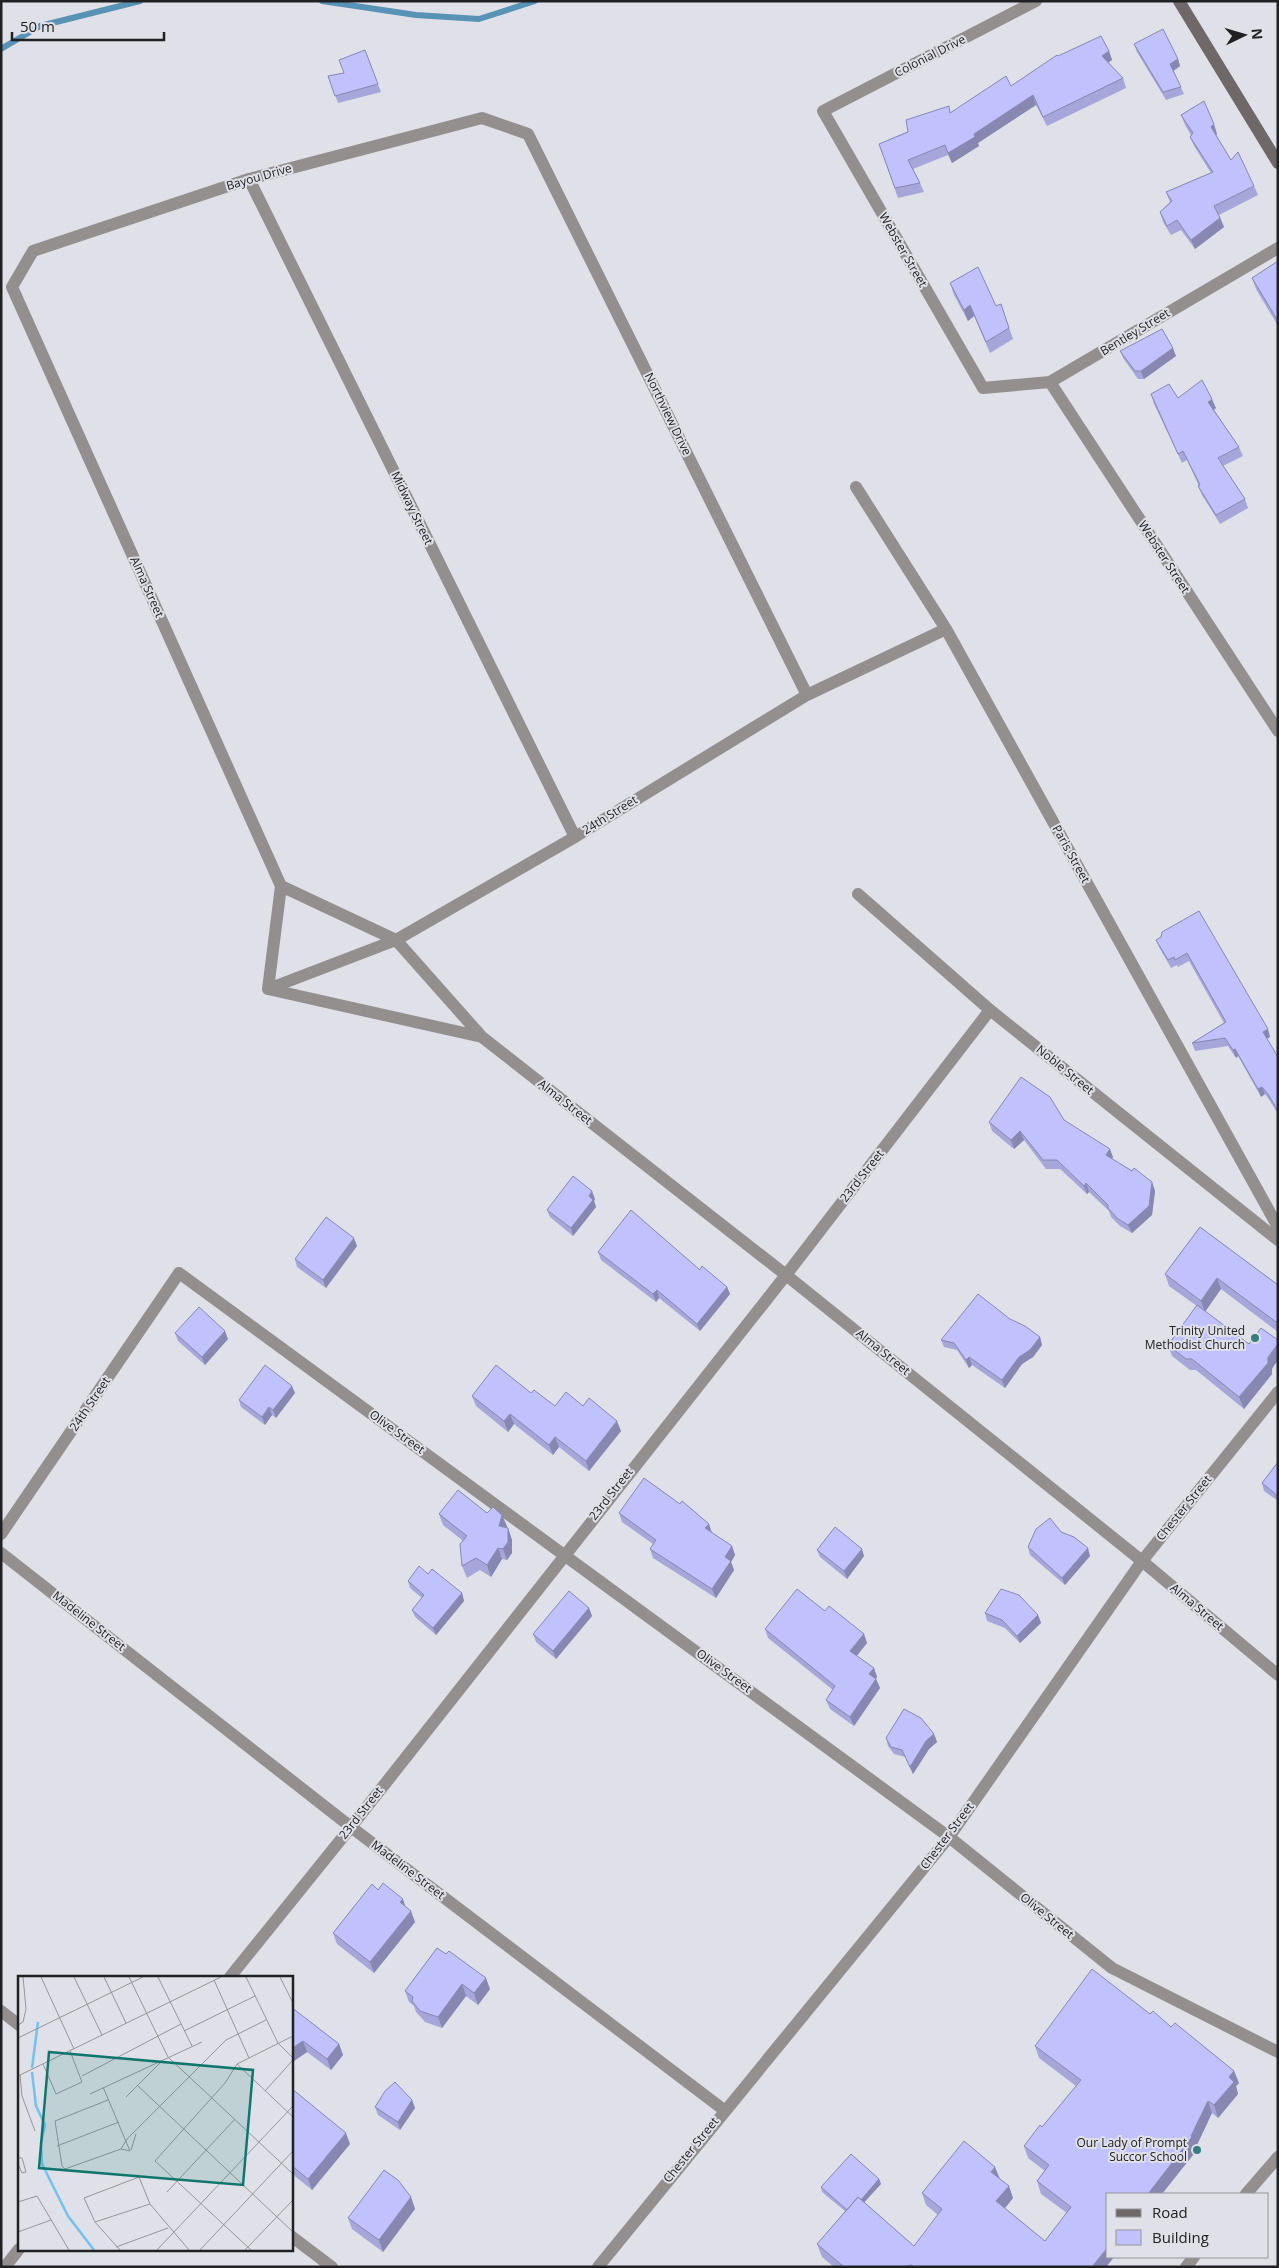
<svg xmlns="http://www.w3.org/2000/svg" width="1279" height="2268" viewBox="0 0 1279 2268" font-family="'Open Sans',sans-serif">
<rect width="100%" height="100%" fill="#e0e1e8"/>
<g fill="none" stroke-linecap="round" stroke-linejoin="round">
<path stroke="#5892b5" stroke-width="6" d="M322,1L416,15L479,19L535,1
M1,49L40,26L140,1"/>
<path stroke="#938f8f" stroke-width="12" d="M1036,1L823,111L983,388L1050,382L1278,248
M249,179L575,837
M1050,382L1278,731
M856,487L946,629L1278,1227
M281,886L396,940L482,1037L786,1275L1142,1561L1278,1675
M858,894L990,1010L1278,1240
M268,989L281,886L12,287L33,251L249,179L482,118L528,134L807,695
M268,989L396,940L575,837L807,695L946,629
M268,989L482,1037
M1,1534L179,1273L949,1837L1112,1968L1278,2052
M1,1553L351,1827L724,2110
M230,1977L351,1827L786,1275L990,1010
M1246,2194L1278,2157
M5,2267L19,2249
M1186,2267L1194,2257"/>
<path stroke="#938f8f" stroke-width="12" d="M1,2011L19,2025
M291,2236L332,2267
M598,2267L949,1837L1142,1561L1278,1392"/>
<path stroke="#6e6868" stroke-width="12" d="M1179,1L1278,163"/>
</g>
<path fill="#a6a6da" d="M1134,44L1178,59L1180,66L1173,71L1184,94L1166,100L1137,52Z
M365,50L381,92L338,103L328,76L344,73Z
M1109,51L1112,60L1108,63L1123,78L1126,88L1047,126L1036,105L978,143L979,146L952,163L948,155L913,169L920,183L924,192L898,198L879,144L1011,86L1058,56Z
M1181,115L1217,134L1216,135L1231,160L1254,186L1258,195L1219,215L1224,227L1195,249L1181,230L1171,235L1163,222L1160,212L1170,202L1166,192L1211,173L1194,146L1190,137L1191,135L1185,125Z
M1278,261V326L1256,289L1252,278Z
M950,283L996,306L1001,304L1013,339L990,353L974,316L968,321L954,295Z
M1120,351L1176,356L1144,379H1138L1123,358Z
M1151,394L1178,398L1216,408L1214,410L1239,447L1243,456L1223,466L1245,499L1248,508L1220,524L1202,495L1198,486H1199L1187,460L1182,463L1154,404Z
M1199,911L1270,1037L1267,1039L1278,1057V1114L1270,1101L1265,1094L1261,1097L1238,1056L1236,1058L1228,1046L1195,1051L1192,1043L1224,1023L1189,961L1178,967L1177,965L1171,968L1159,947L1156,940Z
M1064,1120L1113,1157L1112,1159L1152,1182L1155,1191L1152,1215L1132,1233L1120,1226L1111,1217L1109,1211L1089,1192L1087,1194L1060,1169H1046L1024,1140L1014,1149L992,1131L989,1122Z
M595,1199L594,1201L596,1207L573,1236L550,1217L547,1210Z
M1200,1227L1278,1285V1332L1221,1289L1205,1311L1272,1369V1374L1244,1409L1196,1370H1190L1172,1356L1168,1345L1197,1306L1169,1286L1165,1274Z
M357,1246L326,1288L297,1267L295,1259Z
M598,1252L700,1270L727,1287L730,1294L700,1331L659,1298L656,1302L601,1260Z
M1010,1319L1040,1337L1042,1345L1033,1357L1022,1364L1005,1388L972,1365L969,1368L957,1350L944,1347L941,1340Z
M175,1333L228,1339L205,1365L178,1341Z
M295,1393L276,1418L272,1415L265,1425L241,1407L239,1400Z
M531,1393L555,1406H583L621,1431L589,1471L559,1447L553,1455L514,1424L508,1432L476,1406L472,1396Z
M1278,1462V1501L1264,1491L1262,1483Z
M619,1513L711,1532L732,1546L735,1555L731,1562L734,1570L716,1598L653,1558L650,1549L653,1544L622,1522Z
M439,1514L507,1526L506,1528H508L512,1540V1553L507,1560L502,1559L491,1577L480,1570L467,1578L462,1566V1540L443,1525Z
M1061,1532L1090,1556L1065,1585L1030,1555L1028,1547Z
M817,1550L864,1556L847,1579L820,1557Z
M408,1581L462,1593L464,1601L436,1635L415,1617L412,1610L422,1598L410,1588Z
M589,1608L592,1616L556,1659L536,1642L533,1634Z
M825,1611L864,1634L867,1643L857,1656L874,1668L877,1677L876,1679L880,1688L854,1726L830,1709L826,1700L833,1690L768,1638L765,1629Z
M985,1613L1038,1615L1041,1623L1020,1643L1005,1628L987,1621Z
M934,1734L937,1742L929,1749L913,1774L905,1757L894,1754L888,1746L886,1738Z
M378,1890L405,1906L415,1922L374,1973L337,1944L333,1933Z
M437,1948L490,1989L478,2005L466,1996L442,2028L425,2022L416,2012L414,2006L409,2002L405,1991Z
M291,2007L339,2044L343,2055L331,2070L307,2052L291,2063Z
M1150,2014L1171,2027L1234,2071L1239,2083L1236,2086L1238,2094L1218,2118L1212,2113L1196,2147L1197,2150L1108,2257H1114L1106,2267H834L822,2257L817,2244L845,2211L822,2192L821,2187L879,2179L881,2184L864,2202L914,2246L938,2215L926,2205L922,2193L1000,2179L1013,2198L1005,2208L1045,2241L1067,2213L1041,2194L1037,2181L1045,2171L1028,2158L1024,2146L1042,2127L1076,2086L1039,2058L1035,2046Z
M291,2088L350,2144L312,2190L291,2173Z
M412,2100L415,2108L400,2130L378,2115L375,2107Z
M411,2197L415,2209L383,2252L352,2229L348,2218Z"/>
<path fill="#8787b2" d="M1109,51L1112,60L1105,65L1102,56Z
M1178,59L1180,66L1172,72L1170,64Z
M1033,95L1036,105L978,143L979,146L952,163L948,153L974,134Z
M1214,124L1217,134L1215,136L1211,127Z
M1220,218L1224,227L1195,249L1191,240Z
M970,305L974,316L968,321L964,310Z
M1173,348L1176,356L1144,379L1141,371Z
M1212,399L1216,408L1212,411L1208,402Z
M1268,1029L1270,1037L1266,1039L1263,1032Z
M1235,1049L1238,1056L1236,1058L1233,1050Z
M1262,1087L1265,1094L1261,1097L1258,1089Z
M1020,1131L1024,1140L1014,1149L1011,1140Z
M1110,1149L1113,1157L1109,1164L1106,1155Z
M1152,1182L1155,1191L1152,1215L1132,1233L1128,1225Z
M1086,1183L1089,1192L1087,1194L1084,1186Z
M592,1191L595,1199L594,1201L596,1207L573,1236L571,1228L589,1196Z
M354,1238L357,1246L326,1288L323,1280Z
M1217,1278L1221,1289L1205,1312L1201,1301Z
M727,1287L730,1294L700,1331L697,1324Z
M657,1290L659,1298L656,1302L653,1294Z
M225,1331L228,1339L205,1365L202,1357Z
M1040,1337L1042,1345L1033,1357L1022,1364L1005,1388L1002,1380L1019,1357Z
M1278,1344V1360L1272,1369V1374L1244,1409L1239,1397Z
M969,1357L972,1365L969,1368L966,1360Z
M292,1386L295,1393L276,1418L273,1410Z
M269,1407L272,1415L265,1425L262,1417Z
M510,1414L514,1424L508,1432L504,1421Z
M617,1421L621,1431L589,1471L586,1461Z
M555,1437L559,1447L553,1455L549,1445Z
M502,1515L507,1526L503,1537L499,1526Z
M709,1524L712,1533L705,1528Z
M508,1528L512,1540V1553L507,1560L503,1549Z
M732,1546L735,1555L731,1562L734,1570L716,1598L712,1589L725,1557Z
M498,1548L502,1559L491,1577L487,1565Z
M1088,1548L1090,1556L1065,1585L1062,1578Z
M862,1549L864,1556L847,1579L844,1571Z
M462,1593L464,1601L436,1635L433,1628Z
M589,1608L592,1616L556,1659L553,1651Z
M1038,1615L1041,1623L1020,1643L1017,1636Z
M864,1634L867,1643L853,1660L850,1651Z
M874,1668L877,1677L873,1683L869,1674Z
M876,1679L880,1688L854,1726L850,1717Z
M934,1734L937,1742L929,1749L913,1774L910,1767L926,1741Z
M403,1899L407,1911L400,1902Z
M411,1911L415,1922L374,1973L370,1962Z
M486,1978L490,1989L478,2005L474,1993Z
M462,1984L466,1996L442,2028L438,2017Z
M303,2041L307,2052L291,2063V2049Z
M339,2044L343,2055L331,2070L327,2059Z
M1234,2071L1239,2083L1236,2086L1238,2094L1218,2118L1214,2105L1229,2077Z
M412,2100L415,2108L400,2130L398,2122Z
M1208,2101L1212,2113L1196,2147L1197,2150L1162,2194H1148L1191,2136Z
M346,2133L350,2144L312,2190L308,2179Z
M995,2167L1000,2179L991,2172Z
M879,2179L881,2184L851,2217L850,2212Z
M1009,2186L1013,2198L1001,2213L996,2201Z
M411,2197L415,2209L383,2252L379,2240Z
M1108,2247V2257H1114L1106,2267H1092Z"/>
<path fill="#c1c1fe" stroke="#8787b2" d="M1163,29L1178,59L1170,64L1181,87L1163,92L1134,44Z
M1101,36L1109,51L1102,56L1123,78L1043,117L1033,95L974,134L975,137L948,153L945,145L908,160L920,183L895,188L879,144L908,132L906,120L949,106L950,113L1006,76L1011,86L1057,55L1058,56Z
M365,50L378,84L335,96L328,76L344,73L339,60Z
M1204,101L1214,124L1211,127L1231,160L1238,152L1254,186L1214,206L1220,218L1191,240L1177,220L1167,226L1160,212L1172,201L1166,192L1213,172L1194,143L1190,137L1193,133L1181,115Z
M1278,261V321L1252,278Z
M978,267L996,306L1001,304L1009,328L986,342L970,305L964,310L950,283Z
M1162,329L1173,348L1141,371H1135L1120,351Z
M1202,380L1212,399L1208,402L1239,447L1218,458L1245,499L1216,515L1198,486L1200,485L1183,451L1178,454L1151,394L1169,384L1178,398Z
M1199,911L1268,1029L1263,1032L1278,1057V1111L1268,1094L1262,1087L1258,1089L1235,1049L1233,1050L1225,1038L1192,1043L1226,1022L1187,953L1175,960L1174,957L1168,960L1156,940L1161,937L1162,932Z
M1021,1077L1050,1097L1064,1120L1110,1149L1106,1155L1132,1171L1134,1168L1152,1182L1149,1206L1128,1225L1117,1218L1108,1208V1205L1086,1183L1084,1186L1057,1160H1043L1020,1131L1011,1140L989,1122Z
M573,1176L592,1191L589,1196L593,1200L571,1228L547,1210Z
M631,1210L700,1270L702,1266L727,1287L697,1324L657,1290L653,1294L598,1252Z
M326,1217L354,1238L323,1280L295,1259Z
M1200,1227L1278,1285V1321L1276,1322L1217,1278L1201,1301L1165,1274Z
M978,1294L1010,1319L1025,1326L1040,1337L1030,1350L1019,1357L1002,1380L969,1357L966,1360L954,1343L941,1340Z
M1197,1305L1249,1344L1261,1328L1278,1340V1344L1268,1357V1363L1239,1397L1192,1359H1186L1168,1345Z
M199,1307L225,1331L202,1357L175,1333Z
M265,1365L292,1386L273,1410L269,1407L262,1417L239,1400Z
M496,1365L531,1393L534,1390L555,1406L566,1392L583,1406L589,1398L617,1421L586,1461L555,1437L549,1445L510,1414L504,1421L472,1396Z
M1278,1462V1496L1262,1483Z
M644,1478L680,1504L682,1501L709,1524L705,1528L732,1546L725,1557L731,1561L712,1589L650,1549L656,1540L619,1513Z
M458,1490L487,1513L493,1507L502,1515L499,1526L508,1528V1542L503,1549L498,1548L487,1565L476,1558L462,1566L460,1544L467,1536L439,1514Z
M1050,1518L1061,1532L1074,1537L1088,1548L1062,1578L1028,1547L1036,1529Z
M835,1527L862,1549L844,1571L817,1550Z
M419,1566L428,1574L432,1569L462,1593L433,1628L412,1610L424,1595L408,1581Z
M797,1589L825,1611L829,1606L864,1634L850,1651L874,1668L869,1674L876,1679L850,1717L826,1700L835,1686L765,1629Z
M1001,1589L1019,1595L1038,1615L1017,1636L1002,1620L985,1613Z
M569,1591L589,1608L553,1651L533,1634Z
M904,1709L921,1718L934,1734L926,1741L910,1767L902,1750L891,1747L886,1738Z
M383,1883L403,1899L400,1902L411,1911L370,1962L333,1933L372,1884L378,1890Z
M437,1948L446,1954L449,1951L486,1978L474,1993L462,1984L438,2017L420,2011L412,2001L413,1997L405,1991Z
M1092,1969L1150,2014L1153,2011L1171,2027L1175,2023L1234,2071L1229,2077L1234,2082L1214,2105L1208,2101L1191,2136L1192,2137L1148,2194H1108V2247L1092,2267H914L912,2265L901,2267H844L817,2244L858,2197L914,2246L942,2209L922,2193L964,2141L995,2167L991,2172L1009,2186L996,2201L1045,2241L1071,2207L1037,2181L1049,2165L1024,2146L1040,2125L1042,2127L1081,2080L1035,2046Z
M291,2007L339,2044L327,2059L303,2041L291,2049Z
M395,2082L412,2100L398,2122L375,2107L385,2091Z
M291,2088L346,2133L308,2179L291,2165Z
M851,2154L879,2179L861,2200L858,2197L847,2210L821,2187Z
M384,2170L398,2180L411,2197L379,2240L348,2218Z"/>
<g fill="#357e7e" stroke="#e0e1e8" stroke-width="2">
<circle cx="1255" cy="1338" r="5"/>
<circle cx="1197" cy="2150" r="5"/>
</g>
<g text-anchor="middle" stroke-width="4" stroke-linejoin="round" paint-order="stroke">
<g font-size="12" fill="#212124" stroke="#e0e1e8">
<text transform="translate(930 56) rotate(-27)" y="4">Colonial Drive</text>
<text transform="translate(259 177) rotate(-16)" y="4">Bayou Drive</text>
<text transform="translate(903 250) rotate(60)" y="4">Webster Street</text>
<text transform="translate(1135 332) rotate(-31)" y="4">Bentley Street</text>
<text transform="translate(668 414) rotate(64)" y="4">Northview Drive</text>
<text transform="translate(412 508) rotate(64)" y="4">Midway Street</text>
<text transform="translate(1164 557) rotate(57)" y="4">Webster Street</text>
<text transform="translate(147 587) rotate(66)" y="4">Alma Street</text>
<text transform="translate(610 815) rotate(-32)" y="4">24th Street</text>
<text transform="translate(1071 854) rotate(61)" y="4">Paris Street</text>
<text transform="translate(1065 1070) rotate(39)" y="4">Noble Street</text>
<text transform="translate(565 1102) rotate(38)" y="4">Alma Street</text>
<text transform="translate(862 1176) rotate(-52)" y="4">23rd Street</text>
<text transform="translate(883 1352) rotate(39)" y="4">Alma Street</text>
<text transform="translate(90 1404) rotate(-56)" y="4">24th Street</text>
<text transform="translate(397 1432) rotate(36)" y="4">Olive Street</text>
<text transform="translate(611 1494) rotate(-52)" y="4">23rd Street</text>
<text transform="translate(1184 1508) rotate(-51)" y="4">Chester Street</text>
<text transform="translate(1197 1607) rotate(40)" y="4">Alma Street</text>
<text transform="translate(89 1621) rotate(38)" y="4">Madeline Street</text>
<text transform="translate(724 1671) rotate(36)" y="4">Olive Street</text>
<text transform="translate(361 1813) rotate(-52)" y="4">23rd Street</text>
<text transform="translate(947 1836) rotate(-53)" y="4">Chester Street</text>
<text transform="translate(408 1870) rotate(37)" y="4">Madeline Street</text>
<text transform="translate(1047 1916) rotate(39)" y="4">Olive Street</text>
<text transform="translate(691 2150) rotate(-51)" y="4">Chester Street</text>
</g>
<g font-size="12" fill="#212124" stroke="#e0e1e8" text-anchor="end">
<text x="1245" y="1335">Trinity United<tspan x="1245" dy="14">Methodist Church</tspan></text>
<text x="1187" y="2147">Our Lady of Prompt<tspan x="1187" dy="14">Succor School</tspan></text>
</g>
</g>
<g transform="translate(18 1976)">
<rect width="275" height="275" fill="#e0e1e8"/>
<path fill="none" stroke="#6fc3f3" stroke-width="2.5" d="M14,92L20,46M14,96L18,130L27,149L23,167L24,188L50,240L76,274"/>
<path fill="none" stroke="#94949a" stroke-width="1" d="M23,1L56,73M56,1L84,59M86,1L108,47M111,1L150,81L275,198M140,1L174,70M228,1L260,67L275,82M262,1L275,27M196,4L231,82M0,49L5,46L8,33L5,1M166,55L237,20M0,62L125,1M25,88L38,118L64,106L52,75M219,88L275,141M2,99L4,120L17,155M0,100L203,1M64,100L163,48M120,110L275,256M85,111L112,175M247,115L275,84M72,118L184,66M108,121L143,86M90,124L37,145L44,190L47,193L103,173L112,175M39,170L101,146M103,173L109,163L208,64L248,44M113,174L118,158M0,182H4L8,196L4,197L0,188M149,216L217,143M0,226L19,220L51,274M77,246L132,228M0,256L33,244M98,271L150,252M102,274L77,246L66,222L121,201L132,228L171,274M139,274L275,130M182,274L275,175M227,274L275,224M233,274L137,185L207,107L219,88L275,60"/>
<path fill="#0f766e" fill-opacity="0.15" stroke="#0f766e" stroke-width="2.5" d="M31,76L235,94L225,209L21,192Z"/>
<rect width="275" height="275" fill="none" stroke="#212124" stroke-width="2.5"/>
</g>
<rect width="1279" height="2268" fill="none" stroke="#212124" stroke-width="5"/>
<rect x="1106" y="2193" width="162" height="65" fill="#e0e1e8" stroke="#94949a"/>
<rect x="1116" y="2209" width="25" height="8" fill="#6e6868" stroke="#94949a"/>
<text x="1152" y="2218" font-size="15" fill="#212124">Road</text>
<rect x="1116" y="2230" width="25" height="15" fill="#c1c1fe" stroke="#94949a"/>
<text x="1152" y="2243" font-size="15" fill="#212124">Building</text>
<g transform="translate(1244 35) rotate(85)" stroke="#e0e1e8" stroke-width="4" paint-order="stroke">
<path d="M0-4L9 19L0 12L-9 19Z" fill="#212124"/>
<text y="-8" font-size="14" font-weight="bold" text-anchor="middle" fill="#212124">N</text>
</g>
<path d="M12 32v8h152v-8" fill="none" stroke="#212124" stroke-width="2.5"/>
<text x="20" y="32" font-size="15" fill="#212124" stroke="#e0e1e8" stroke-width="4" paint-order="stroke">50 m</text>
</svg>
